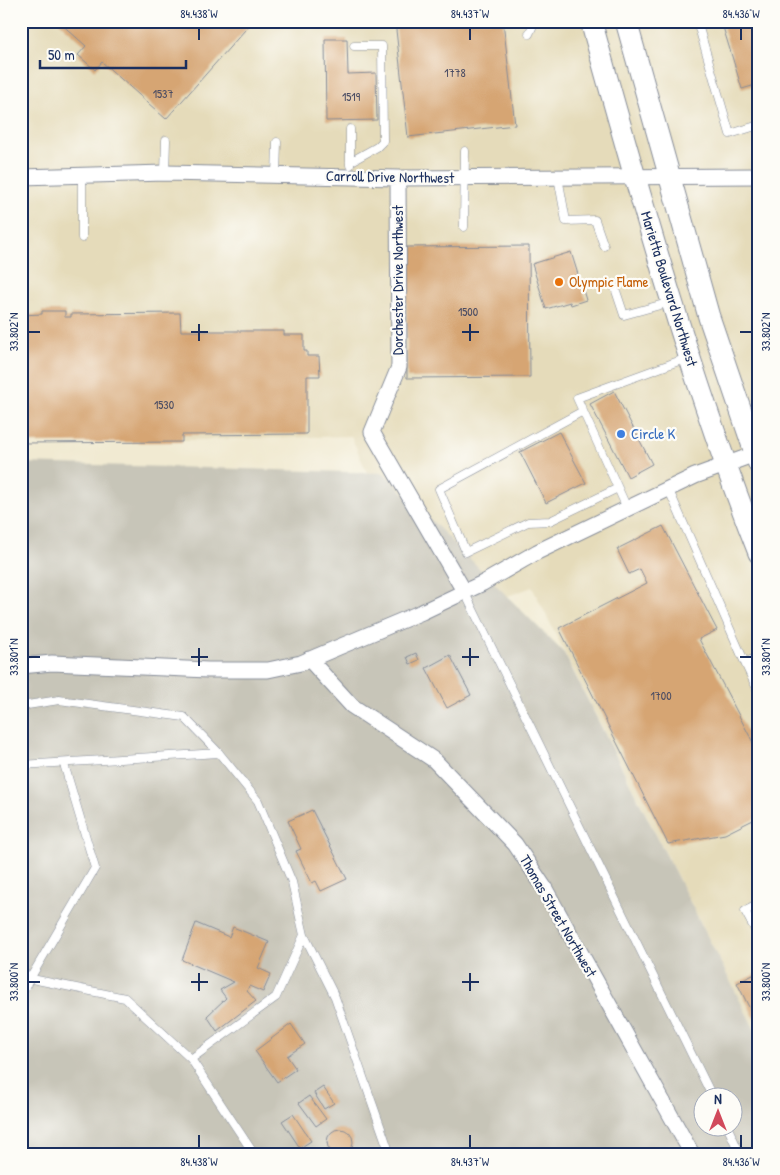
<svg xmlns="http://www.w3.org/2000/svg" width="780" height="1175" viewBox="0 0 780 1175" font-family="'Patrick Hand',sans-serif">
<rect width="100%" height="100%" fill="#fdfcf7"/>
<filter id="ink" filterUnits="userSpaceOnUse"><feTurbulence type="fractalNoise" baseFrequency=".02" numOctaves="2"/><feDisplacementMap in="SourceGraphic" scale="10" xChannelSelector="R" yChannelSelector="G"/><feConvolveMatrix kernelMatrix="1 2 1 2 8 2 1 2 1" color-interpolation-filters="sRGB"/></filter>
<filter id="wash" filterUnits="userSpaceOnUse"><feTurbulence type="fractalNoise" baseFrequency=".0096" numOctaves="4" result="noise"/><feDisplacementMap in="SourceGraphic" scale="20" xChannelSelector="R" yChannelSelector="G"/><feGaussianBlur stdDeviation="1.12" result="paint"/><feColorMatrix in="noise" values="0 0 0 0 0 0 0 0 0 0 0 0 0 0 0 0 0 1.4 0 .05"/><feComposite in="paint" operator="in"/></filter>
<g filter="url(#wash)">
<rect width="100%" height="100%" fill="#f1ead2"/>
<path fill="#e5dbba" d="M21,21H759V1038L532,587L433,624L351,436L21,444Z"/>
<path fill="#c7c5b8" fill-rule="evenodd" d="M21,463L384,473L564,653L759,1038V1154H21ZM702,1098H732V1128H702Z"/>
<g id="blocks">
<path fill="#d6a573" d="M58,21H253L166,119L102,62L95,70L78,55L86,46Z
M395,21H503L515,125L408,137Z
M742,21H752L759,44V84L742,89L723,27Z
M325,39H347L348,74L376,73L377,120L326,121Z
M529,246L530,377L407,378L406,247Z
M571,252L586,300L571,305L570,302L546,309L532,264Z
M42,311H65V317H71V314L180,313L181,331H284V335H304V351H307V356H319L320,376H307V434L182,435V442L21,443V315L42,314Z
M614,391L652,464L628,477L590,404Z
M559,432L586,483L546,503L520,452Z
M663,526L717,630L699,639L759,754V766L756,768L759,774V817L725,834L668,844L559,628L647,583L640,569L629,574L617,549Z
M416,653L419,660L410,664L407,657Z
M450,655L471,695L447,708L426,668Z
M312,810L347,879L321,891L316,881L312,883L296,851L301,849L288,821Z
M196,923L229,937L233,927L269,942L258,968L271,974L263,992L249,986L247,991L256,1001L217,1031L207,1016L226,998L220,990L234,982L182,960Z
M759,972V1027L737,983Z
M291,1024L305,1044L287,1056L296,1069L277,1082L255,1051Z
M323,1087L334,1103L324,1109L314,1093Z
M309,1096L326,1119L316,1126L299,1103Z
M293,1114L311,1141L300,1148L282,1121Z
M327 1142a13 13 0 1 1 26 0a13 13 0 1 1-26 0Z"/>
</g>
</g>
<g filter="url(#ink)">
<use href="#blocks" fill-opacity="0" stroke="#868c98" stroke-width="1"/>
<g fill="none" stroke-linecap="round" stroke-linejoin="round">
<g stroke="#868c98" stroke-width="9">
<path id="service" d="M697,21L730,134L759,125
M529,34L535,21
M350,129V165
M350,162L377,147L383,141L382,46H354
M165,173L166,140
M276,176L277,142
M82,177V238
M558,177L566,221L595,220L604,246
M464,227L465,151
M615,288L624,315L671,302
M583,411L439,489L466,552L528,522L550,521L618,488
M668,488L745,663
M627,508L577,398L687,358
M464,591L713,1098
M759,656L745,663L759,693
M21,706L59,700L184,717L219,753L258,801L292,882L304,935L335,997L390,1154
M21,765L219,753
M759,904L745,911L759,937
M21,971L32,979L125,998L191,1059L254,1154
M21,994L95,868L64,764
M191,1059L276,997L304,935
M728,1128L740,1154"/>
</g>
<g stroke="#868c98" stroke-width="17">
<path id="minor" d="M21,177L165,173L398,178L759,176
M398,178L399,367L372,432L464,591
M309,659L352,706L434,760L515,844L544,887L692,1154
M21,666L52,663L208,670H268L301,663L422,612L483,583L537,552L695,476L755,454"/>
</g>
<g stroke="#868c98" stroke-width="23">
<path id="secondary" d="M591,21C641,201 691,380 759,553
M626,21L709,317L759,464"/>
</g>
<use href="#service" stroke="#fff" stroke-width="8"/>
<use href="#minor" stroke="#fff" stroke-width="15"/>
<use href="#secondary" stroke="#fff" stroke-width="21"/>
</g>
</g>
<path fill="none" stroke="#1b2f5e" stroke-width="2" d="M199,28V40M470,28V40M741,28V40M199,324V341M470,324V341M28,332H40M191,332H208M462,332H479M740,332H752M199,648V666M470,648V666M28,657H40M191,657H208M462,657H479M740,657H752M199,973V991M470,973V991M28,982H40M191,982H208M462,982H479M740,982H752M199,1135V1148M470,1135V1148M741,1135V1148"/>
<circle fill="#e8710a" stroke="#fdfcf7" stroke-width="2" cx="559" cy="282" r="5"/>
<circle fill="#3f7fe0" stroke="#fdfcf7" stroke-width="2" cx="621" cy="434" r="5"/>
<g text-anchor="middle" stroke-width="4.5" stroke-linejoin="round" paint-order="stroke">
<g font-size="12" fill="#4a4c63">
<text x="455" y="77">1778</text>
<text x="163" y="98">1537</text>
<text x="351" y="101">1519</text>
<text x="468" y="316">1500</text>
<text x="164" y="409">1530</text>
<text x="661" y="700">1700</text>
</g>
<g font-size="15" fill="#1b2f5e" stroke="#fdfcf7">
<text transform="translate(390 177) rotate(1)" y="5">Carroll Drive Northwest</text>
<text transform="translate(398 280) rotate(-90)" y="5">Dorchester Drive Northwest</text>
<text transform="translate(669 289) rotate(73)" y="5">Marietta Boulevard Northwest</text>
<text transform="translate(558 916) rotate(60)" y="5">Thomas Street Northwest</text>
</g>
<g font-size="15" fill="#c56008" stroke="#fdfcf7" text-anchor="start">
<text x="569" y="287">Olympic Flame</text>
</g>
<g font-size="15" fill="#366cbe" stroke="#fdfcf7" text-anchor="start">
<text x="631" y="439">Circle K</text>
</g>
</g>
<rect width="780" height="1175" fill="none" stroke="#fdfcf7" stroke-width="55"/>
<g transform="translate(718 1112)"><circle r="24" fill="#fdfcf7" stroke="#a3aaba"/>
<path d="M0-4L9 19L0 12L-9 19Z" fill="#d1495b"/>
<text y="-8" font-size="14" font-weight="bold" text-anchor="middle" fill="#1b2f5e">N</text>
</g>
<path d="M40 60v8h146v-8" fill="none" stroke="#1b2f5e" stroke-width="2.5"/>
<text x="48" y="60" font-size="15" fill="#1b2f5e" stroke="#fdfcf7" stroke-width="4" paint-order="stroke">50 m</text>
<rect x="28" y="28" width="724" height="1120" fill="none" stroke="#1b2f5e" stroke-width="2"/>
<g font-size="12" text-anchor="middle" fill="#1b2f5e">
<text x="199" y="18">84.438°W</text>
<text x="470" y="18">84.437°W</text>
<text x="741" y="18">84.436°W</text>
<text transform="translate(14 332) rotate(-90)" y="4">33.802°N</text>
<text transform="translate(766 332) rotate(-90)" y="4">33.802°N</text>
<text transform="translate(14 657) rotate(-90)" y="4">33.801°N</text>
<text transform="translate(766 657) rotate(-90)" y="4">33.801°N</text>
<text transform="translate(14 982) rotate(-90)" y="4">33.800°N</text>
<text transform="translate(766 982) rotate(-90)" y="4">33.800°N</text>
<text x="199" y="1166">84.438°W</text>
<text x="470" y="1166">84.437°W</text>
<text x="741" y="1166">84.436°W</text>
</g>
</svg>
